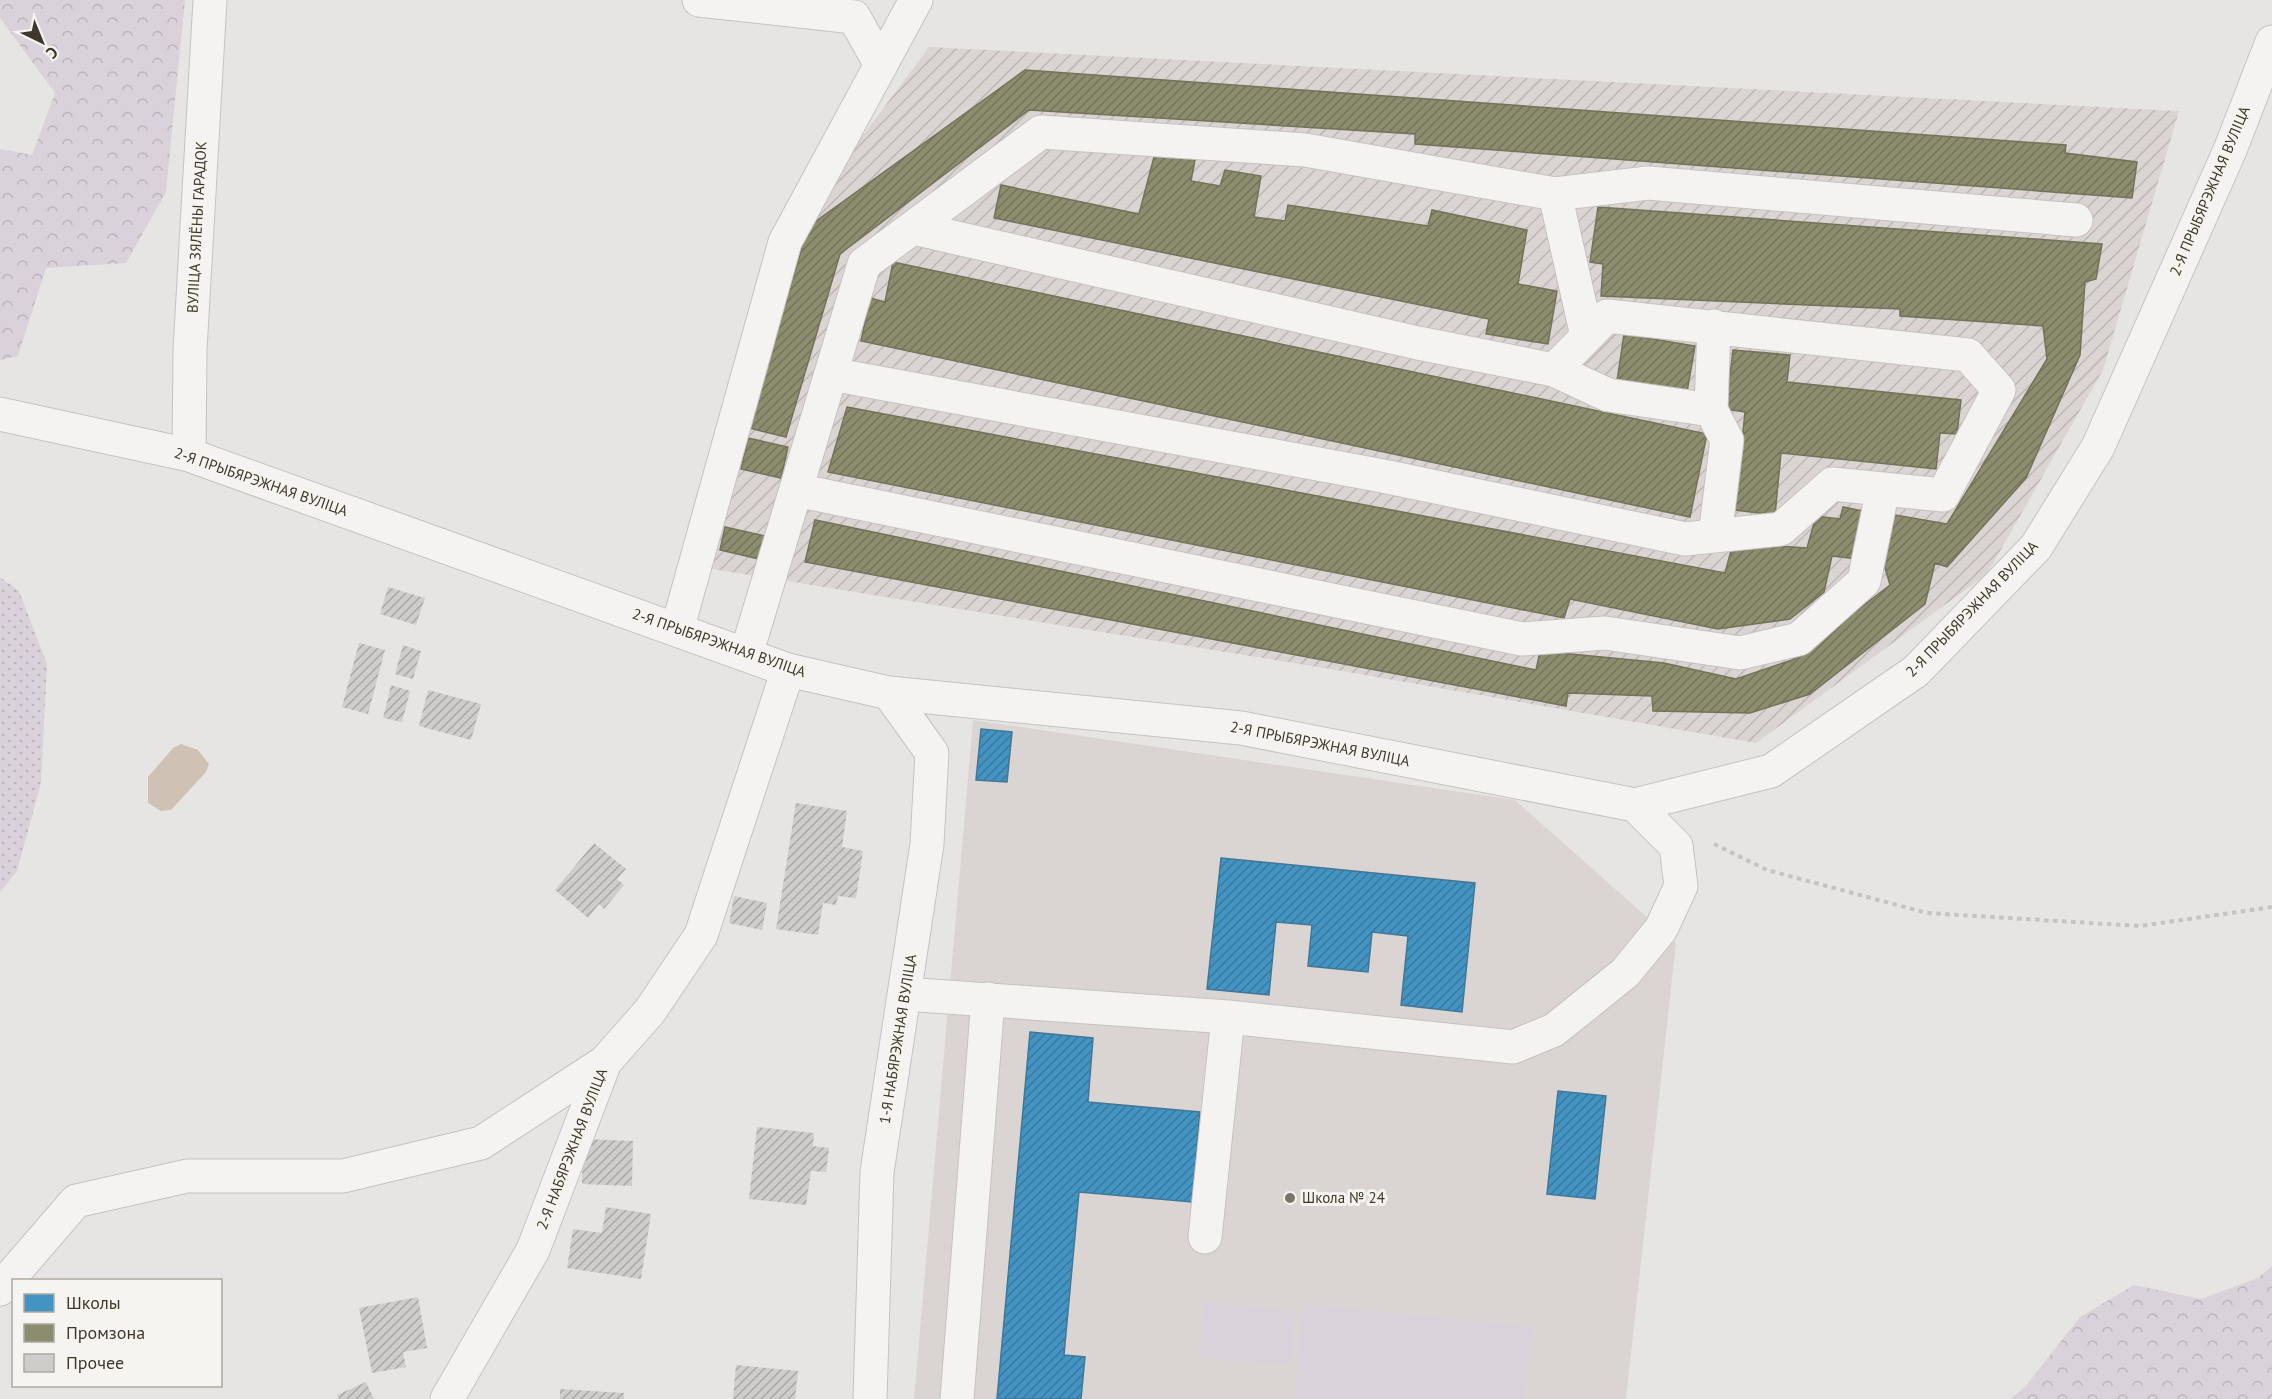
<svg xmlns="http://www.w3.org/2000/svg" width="2272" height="1399" viewBox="0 0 2272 1399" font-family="'PT Sans',sans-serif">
<defs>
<pattern id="industrial-furrows" width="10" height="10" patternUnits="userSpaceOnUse" patternTransform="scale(1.5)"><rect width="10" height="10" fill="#dad5d2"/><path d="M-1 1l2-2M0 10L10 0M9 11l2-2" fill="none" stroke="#bcb7b4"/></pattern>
<pattern id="grass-dots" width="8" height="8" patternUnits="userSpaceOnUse" patternTransform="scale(1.5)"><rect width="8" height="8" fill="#d9d2da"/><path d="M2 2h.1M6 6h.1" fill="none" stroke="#bbb5bb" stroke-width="1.8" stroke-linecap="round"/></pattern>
<pattern id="forest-crowns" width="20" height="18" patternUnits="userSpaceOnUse" patternTransform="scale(1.5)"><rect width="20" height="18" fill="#d9d2da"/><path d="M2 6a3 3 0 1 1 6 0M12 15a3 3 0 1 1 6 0" fill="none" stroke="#bbb5bb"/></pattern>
<pattern id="schools-hatch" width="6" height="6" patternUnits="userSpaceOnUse" patternTransform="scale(1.5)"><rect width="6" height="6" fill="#4393c3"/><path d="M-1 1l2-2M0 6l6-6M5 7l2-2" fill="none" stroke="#39799f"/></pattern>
<pattern id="industry-hatch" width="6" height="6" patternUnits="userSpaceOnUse" patternTransform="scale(1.5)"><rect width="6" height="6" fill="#8c8c6e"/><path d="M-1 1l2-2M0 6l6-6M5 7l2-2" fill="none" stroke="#74735b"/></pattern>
<pattern id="building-hatch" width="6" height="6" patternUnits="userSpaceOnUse" patternTransform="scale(1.5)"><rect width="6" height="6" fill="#cfcdcb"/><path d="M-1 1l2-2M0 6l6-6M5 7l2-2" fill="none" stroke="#a9a7a5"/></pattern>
</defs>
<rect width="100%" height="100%" fill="#e7e5e3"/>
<path fill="#dad5d2" d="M973,720L1515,800L1676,943L1626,1399H914Z"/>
<path fill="url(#industrial-furrows)" d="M929,47L2179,111L2103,370L1987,574L1756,743L1330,669L706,568L802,217Z"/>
<path fill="url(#grass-dots)" d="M0,577L19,591L47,664L41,783L17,871L0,892Z"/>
<path fill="url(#forest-crowns)" d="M0,0H185L166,192L126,263L46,268L18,356L0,360V149L32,155L55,93L0,18Z
M2272,1266V1399H2010L2025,1387L2080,1317L2134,1285L2201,1299L2258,1278Z"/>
<path fill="#d9d2da" d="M1204,1302L1295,1311L1290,1366L1199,1357Z
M1303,1304L1532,1327L1524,1399H1294Z"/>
<path fill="#cfc1b4" d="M181,744L198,750L209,764L206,772L171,810L161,811L148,803V777L173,748Z"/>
<path fill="url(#schools-hatch)" stroke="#427795" stroke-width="1.5" d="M981,729L1012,732L1007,782L976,780Z
M1221,858L1475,883L1462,1012L1401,1005L1408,936L1372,932L1368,972L1308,966L1312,925L1276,922L1269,995L1207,989Z
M1030,1032L1093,1038L1088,1102L1200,1112L1192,1202L1079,1192L1064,1355L1085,1357L1081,1399H997Z
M1558,1091L1606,1096L1595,1199L1547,1194Z"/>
<path fill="url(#industry-hatch)" stroke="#75725a" stroke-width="1.5" d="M1025,70L2066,145L2065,153L2137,162L2132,198L1415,144V134L1029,110L840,254L786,437L749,428L808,227Z
M1155,153L1195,160L1191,181L1220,186L1225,170L1261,176L1254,217L1285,221L1288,205L1428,226L1432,210L1527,230L1518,284L1557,291L1548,344L1486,334L1489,319L994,218L1001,185L1139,214Z
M1598,207L2102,244L2096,279L2085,282L2080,355L2026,478L1947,567L1935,563L1925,604L1810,694L1750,713L1653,711L1652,696L1568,693L1566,706L805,562L815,520L1536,670L1540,651L1664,663L1736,679L1792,660L1890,585L1881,554L1890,514L1947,524L2047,359L2043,326L1900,316V309L1601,296L1603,264L1590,262Z
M893,262L1707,434L1690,517L861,341L870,298L885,302Z
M1624,334L1695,346L1687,392L1617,381Z
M1733,350L1790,355L1787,382L1961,400L1957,434L1940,433L1936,469L1781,453L1775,515L1735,510L1745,412L1726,409Z
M847,407L1725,573L1733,543L1807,548L1816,516L1840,519L1843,507L1868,512L1857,559L1832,556L1824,592L1790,619L1718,629L1570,599L1564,618L828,472Z
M748,438L788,447L781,478L741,469Z
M725,527L765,536L759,559L720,550Z"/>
<path fill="url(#building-hatch)" d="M388,587L425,598L416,625L380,614Z
M359,643L385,650L368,714L342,707Z
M403,645L421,651L413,679L395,674Z
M391,685L410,691L402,722L383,718Z
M428,690L481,704L471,740L419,726Z
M796,803L847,811L842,847L863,851L856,898L838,896L836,905L823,903L818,935L776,929Z
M594,843L626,869L617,879L624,885L604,909L599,904L588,918L555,890Z
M734,896L767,903L762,930L729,923Z
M757,1127L814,1133L813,1146L829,1148L826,1172L811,1171L806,1205L749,1199Z
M583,1139L633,1141L632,1186L582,1184Z
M606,1207L651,1214L641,1279L567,1268L573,1229L602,1233Z
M418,1297L427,1348L403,1352L406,1367L372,1373L359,1308Z
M736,1365L798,1371L795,1399H733Z
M366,1382L374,1399H339L337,1395Z
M560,1389L624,1393V1399H560Z"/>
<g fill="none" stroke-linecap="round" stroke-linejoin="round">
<g stroke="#c5c3c1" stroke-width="35">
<path id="minor" d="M699,0L854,17L881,65
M1555,194L1587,336
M1714,326L1711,410L1727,440L1715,536
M1554,370L1608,395L1711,410
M831,374L1383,476L1685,539L1781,529L1832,484L1943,495L1999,390L1968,355L1607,316L1554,370L1418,343L913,228
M0,414L189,455L788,670L889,693L1241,728L1635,805L1771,771L1916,671L2036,547L2098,447L2230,150L2272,42
M189,455L190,350L210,0
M796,490L1522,639L1605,633L1740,653L1799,639L1864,581L1883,489
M677,630L785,242L916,0
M746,655L864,264L1041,132L1305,150L1555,194L1648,183L2076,220
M905,994L1228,1017L1513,1047L1554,1030L1625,973L1661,929L1681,886L1676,846L1635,805
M1205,1237L1228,1017
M0,1289L76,1201L187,1176H343L481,1143L605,1062
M447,1399L533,1250L605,1062L650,1011L701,935L788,670
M870,1399L877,1172L927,844L932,753L889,693
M957,1399L988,999"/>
</g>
<path stroke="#c5c4c1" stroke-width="4" stroke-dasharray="4.5 4.5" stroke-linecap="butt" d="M1714,844L1767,870L1927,913L2140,926L2272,907"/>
<use href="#minor" stroke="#f4f3f2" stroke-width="33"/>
</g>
<circle fill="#7a746b" stroke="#f6f4f1" stroke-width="2" cx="1290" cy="1198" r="6"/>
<g text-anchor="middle" stroke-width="6" stroke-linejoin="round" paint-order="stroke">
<g font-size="15" fill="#3f372b" stroke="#f6f4f1">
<text transform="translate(2210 191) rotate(-67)" y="5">2-Я ПРЫБЯРЭЖНАЯ ВУЛІЦА</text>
<text transform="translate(197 227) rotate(-87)" y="5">ВУЛІЦА ЗЯЛЁНЫ ГАРАДОК</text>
<text transform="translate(261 482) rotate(19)" y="5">2-Я ПРЫБЯРЭЖНАЯ ВУЛІЦА</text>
<text transform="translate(1972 609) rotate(-46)" y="5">2-Я ПРЫБЯРЭЖНАЯ ВУЛІЦА</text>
<text transform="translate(719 643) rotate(19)" y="5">2-Я ПРЫБЯРЭЖНАЯ ВУЛІЦА</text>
<text transform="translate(1320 744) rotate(11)" y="5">2-Я ПРЫБЯРЭЖНАЯ ВУЛІЦА</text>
<text transform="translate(898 1039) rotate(-81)" y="5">1-Я НАБЯРЭЖНАЯ ВУЛІЦА</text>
<text transform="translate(572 1149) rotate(-69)" y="5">2-Я НАБЯРЭЖНАЯ ВУЛІЦА</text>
</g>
<g font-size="15" fill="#3f372b" stroke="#f6f4f1" text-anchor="start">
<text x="1302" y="1203">Школа № 24</text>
</g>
</g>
<rect x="12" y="1279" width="210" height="108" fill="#f6f4f1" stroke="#ada8a2" stroke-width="1.5"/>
<rect x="24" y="1294" width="30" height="18" fill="#4393c3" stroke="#ada8a2" stroke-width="1.5"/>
<text x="66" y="1309" font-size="18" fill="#3f372b">Школы</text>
<rect x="24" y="1324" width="30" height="18" fill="#8c8c6e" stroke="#ada8a2" stroke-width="1.5"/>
<text x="66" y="1339" font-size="18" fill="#3f372b">Промзона</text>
<rect x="24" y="1354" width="30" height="18" fill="#cfcdcb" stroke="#ada8a2" stroke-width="1.5"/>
<text x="66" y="1369" font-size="18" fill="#3f372b">Прочее</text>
<g transform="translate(42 42) rotate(137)" stroke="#f6f4f1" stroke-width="4.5" paint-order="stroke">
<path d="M0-4.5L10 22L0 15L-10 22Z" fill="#3f372b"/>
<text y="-9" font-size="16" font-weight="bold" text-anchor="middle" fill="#3f372b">С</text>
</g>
</svg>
